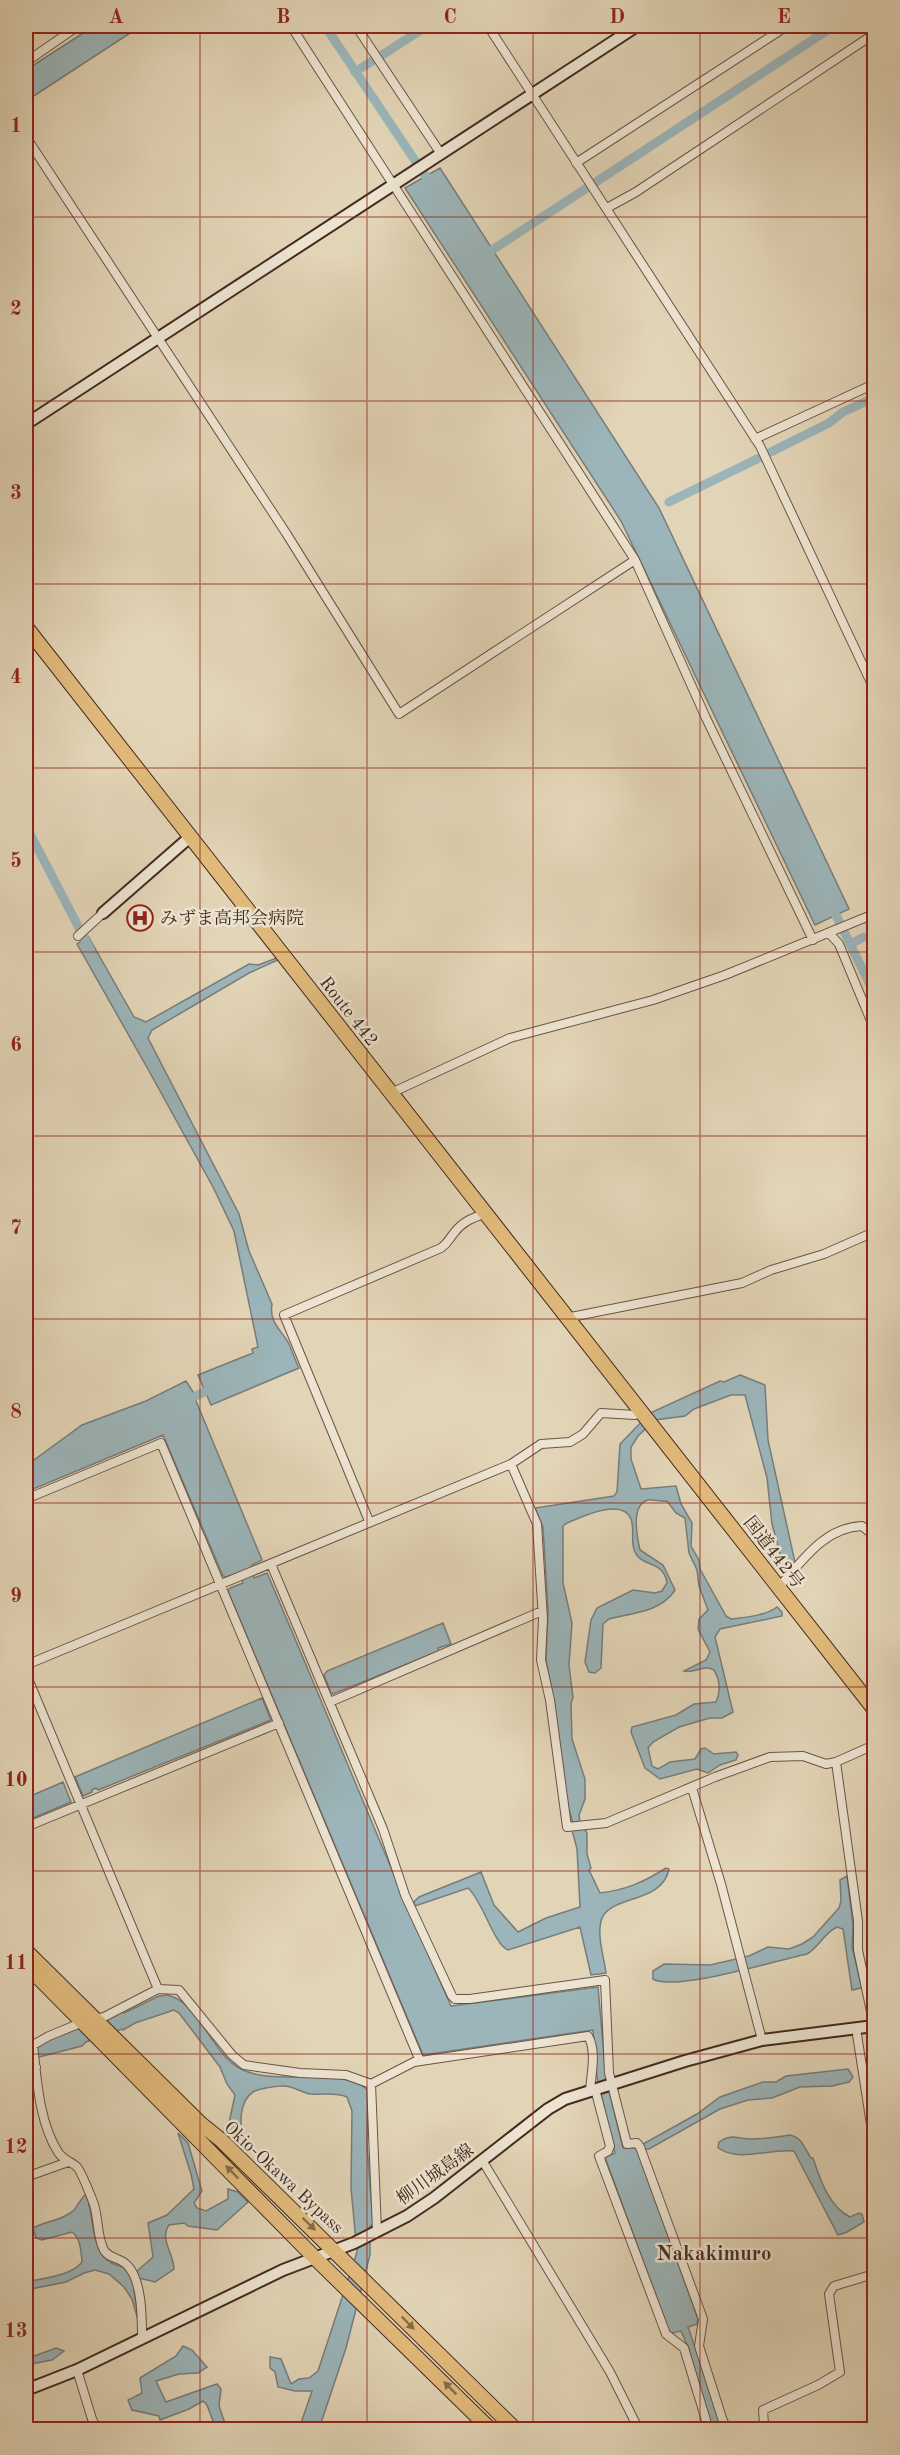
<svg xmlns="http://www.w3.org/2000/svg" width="900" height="2455" viewBox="0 0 900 2455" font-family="'Old Standard TT','Noto Serif JP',serif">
<rect width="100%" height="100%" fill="#e2d4b6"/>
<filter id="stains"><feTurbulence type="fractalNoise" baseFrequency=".00333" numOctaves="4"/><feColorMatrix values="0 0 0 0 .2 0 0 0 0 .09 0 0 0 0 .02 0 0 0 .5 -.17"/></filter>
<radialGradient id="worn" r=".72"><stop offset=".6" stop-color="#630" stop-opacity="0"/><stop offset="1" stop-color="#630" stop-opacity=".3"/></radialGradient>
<path fill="#9bb5ba" stroke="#777d7c" stroke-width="1.5" d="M94,26H141L26,101V70Z
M440,168L659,508L849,909L815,925L621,521L405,188Z
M88,936L134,1017L146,1022L249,964L258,965L277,958L278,960L249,973L152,1030L148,1038L239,1214L249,1251L272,1304C269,1321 279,1328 288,1342C292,1350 295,1360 299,1368L211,1405L198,1375L253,1353L252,1349L258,1347L234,1231L213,1187L149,1071L77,944Z
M740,1375L765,1385L768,1440L796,1567L786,1576L772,1524L767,1478L745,1395H731L694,1409L685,1416L655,1420L638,1436L631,1447V1459L641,1489L676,1486L681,1504L692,1523L691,1546L699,1560L700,1569L726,1616L731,1619C746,1617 765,1616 777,1607L782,1612V1616L720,1629L715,1637L733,1712L722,1718H710L679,1727L653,1742L648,1748L652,1766L658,1769L670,1762L695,1759L701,1749L705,1748L714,1754L736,1752L738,1755L736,1760L720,1765L708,1773L697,1769L660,1779L645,1768L631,1732L632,1727L676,1715L694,1704L716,1702C721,1692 720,1680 714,1670C703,1664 695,1674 684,1671L706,1660L710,1652L698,1629L699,1619L708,1610L699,1586L697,1570L689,1553L685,1518L676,1513L667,1501C661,1502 653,1499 648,1500C630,1505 637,1537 640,1550L663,1565L675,1590C661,1612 633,1613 609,1619L603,1624L601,1668L595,1673L589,1672L585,1662L591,1620L597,1608L633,1590L655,1593L662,1591L667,1583C663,1559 642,1568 635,1552C630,1543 635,1529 631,1519C623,1497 581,1517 567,1523L563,1526V1583L572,1623L569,1665L573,1698L571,1703L572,1739L585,1779V1799L579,1815L580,1822L587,1833V1854L591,1868L589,1870L600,1893C626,1890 644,1882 666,1868L669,1869C662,1905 608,1894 601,1921C597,1937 604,1957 606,1973L591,1975L580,1927L508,1950C494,1945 483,1901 468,1888L415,1906L414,1902L419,1897L481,1872L494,1905L518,1932L546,1918L580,1907L577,1849L572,1830H575L568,1806L555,1708L546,1660L548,1610L543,1527L535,1508L614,1496L617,1492L620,1444L650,1413L720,1381L724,1382Z
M186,1381L197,1398L196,1401L262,1560L252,1565L254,1578L267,1573C329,1717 387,1863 451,2006L598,1987L606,2079L623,2148L636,2147L698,2319L697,2324L688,2327L723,2429H713L709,2423L689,2349L681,2331L672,2333L669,2331L606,2160V2157L615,2153L597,2077L593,2030L423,2055L228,1591L230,1588L243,1583L239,1573L225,1577L223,1576L163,1435L26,1492V1466L82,1425L146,1401Z
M443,1623L451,1644L438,1648L439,1651L333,1694L331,1693L324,1675L327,1671Z
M262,1698L271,1720L98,1790L96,1788L92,1790V1792L83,1796L75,1777Z
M63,1782L71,1802L26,1821V1798Z
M847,1876L853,1925L852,1947L861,1984L874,1980V1985L852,1990L843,1929L837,1927C824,1933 819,1947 807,1954C778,1960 675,1992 653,1979V1971L664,1964L710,1965L749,1956L768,1947L789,1949L802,1944L813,1937L839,1908L841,1901L840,1880Z
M167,1995C199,2001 211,2054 241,2069C275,2087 340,2065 368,2090L367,2144L373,2224L370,2226V2255L346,2348L319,2429H299L312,2391H295L278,2387L275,2372L270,2368V2357L281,2359L291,2384L299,2379L309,2378L318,2371L357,2252L351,2188L352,2111L347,2097C335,2092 324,2095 311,2094C301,2093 294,2086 284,2086C277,2086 260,2088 253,2092C239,2101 239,2126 244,2140L240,2146L238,2138L229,2135L224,2130L229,2123L235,2095L227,2084L220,2067L179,2013L174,2010L135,2023L123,2030L122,2029L86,2042L82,2046L31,2059V2064L26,2067V2050L38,2047L63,2032L122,2011L124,2013L159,1996Z
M848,2069L853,2077L849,2082L832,2086L800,2087L772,2098L748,2100L720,2109L649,2149H645L643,2144L697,2114L720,2097L763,2082H776L786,2076Z
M178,2133L188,2143L202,2191L194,2203L197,2208L206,2211L228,2199V2189L238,2192L248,2202L217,2230L188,2226L184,2223L169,2225C159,2239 174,2254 174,2269L155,2282L139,2278L133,2283L139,2323L132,2299L124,2287L109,2274L95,2270L84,2273L66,2282L26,2290V2282C42,2278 72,2276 82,2262C81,2252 81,2239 72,2232L42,2240L36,2238L33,2228C46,2221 64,2220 74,2210C79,2204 80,2199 86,2194C94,2215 90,2243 107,2260C116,2268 121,2262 130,2274L137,2271L153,2257L148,2223L167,2215L194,2189L191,2174Z
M790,2135C803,2138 804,2148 811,2158H813C820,2179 829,2207 850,2217L859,2213L862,2214L864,2222L847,2232L838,2235L794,2151C769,2148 740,2163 718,2148L719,2142C731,2133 738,2139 751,2139C763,2139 777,2137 790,2135Z
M183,2346L192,2350L207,2367L198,2373L179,2374L156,2381L166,2402L217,2384L221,2389L219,2406L227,2429H216L207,2405L203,2401L189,2409L160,2420L159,2416L132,2410L128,2400L142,2393L140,2378L176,2356Z
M56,2348L64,2351L52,2360L26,2365V2359Z"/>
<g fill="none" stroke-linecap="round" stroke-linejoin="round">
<path stroke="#9bb5ba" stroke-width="9" d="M325,26L432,186
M382,55L427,26
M355,72L372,61
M483,256L834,26
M771,452L829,423L843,412L874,398
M669,502L759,458
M26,826L90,949
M831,905L874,993
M850,944L864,937
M187,1400L215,1387"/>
<g stroke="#6a5445" stroke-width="10">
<path id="street" d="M291,26L635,560L706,718L813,940
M356,26L441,154
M488,26L760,446L874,689
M26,62L78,26
M26,137L286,533L399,714L635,560
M576,163L787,26
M607,208L636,192L874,34
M755,439L874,384
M829,933L839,944L874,1028
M78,936L103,913
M391,1093L510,1038L653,1000L725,975L874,914
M566,1318L742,1283L771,1270L824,1254L874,1232
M511,1464L537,1524L543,1619L541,1660L550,1700L567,1827L606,1823L715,1777L770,1757L803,1756L826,1764L836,1762L874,1745
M26,1499L161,1443L420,2061
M369,1521L284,1315L441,1248C448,1243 449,1239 454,1233C462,1222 472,1218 484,1214
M271,1564L383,1829L405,1895L452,1996L455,1999H470L605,1980L609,2073L627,2144L637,2143L640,2147L703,2319L699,2346L723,2421L728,2430
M779,1587C802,1561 825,1527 862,1526L874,1536
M26,1665L511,1464L541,1444L570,1442L583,1434L601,1413L635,1415L639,1408
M26,1674L158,1989
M330,1702L542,1611
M836,1762L858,1921V1950L874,2026
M692,1788L721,1884L762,2040
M26,1827L279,1723
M95,2019L104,2017L158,1989L179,1990L232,2055L244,2065L300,2073L346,2075L371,2084L377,2231
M83,2022L49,2036L33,2045C37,2080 39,2122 58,2152C63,2160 70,2161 76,2166C81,2170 89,2192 92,2199C99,2214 96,2232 103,2248C107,2259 121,2257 128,2266C142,2281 142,2318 142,2337
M856,2028L874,2144
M26,2071L36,2067
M371,2084L414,2062L588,2036C597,2051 591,2075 590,2091
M595,2089L610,2146L608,2151L599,2156L666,2334L684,2348L709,2430
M482,2160L610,2372L639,2430
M26,2177L68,2162
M77,2370L92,2419L97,2430
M761,2430L764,2424L763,2410L818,2385L840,2372L829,2294L834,2286L874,2274"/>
</g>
<g stroke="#422a1f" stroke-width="14">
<path id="secondary" d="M26,424L637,26
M103,913L190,837
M26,2390L77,2370L283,2270L354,2243L407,2216L434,2198L548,2109L565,2099L685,2061L762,2040L874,2026"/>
</g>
<g stroke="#422a1f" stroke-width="16">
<path id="highway" d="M26,627L874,1709
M26,1951L201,2124L221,2140L516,2430
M26,1965L315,2258L491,2430"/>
</g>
<use href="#street" stroke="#ece3d0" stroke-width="8"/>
<use href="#secondary" stroke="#ece3d0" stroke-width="10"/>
<use href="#highway" stroke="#e1ba7b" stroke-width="14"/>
</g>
<defs><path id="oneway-solid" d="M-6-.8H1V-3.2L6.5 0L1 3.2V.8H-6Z" transform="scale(1.5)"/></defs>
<g fill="#8a6b48">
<use href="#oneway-solid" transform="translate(232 2172) rotate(-134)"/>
<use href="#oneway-solid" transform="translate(309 2224) rotate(44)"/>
<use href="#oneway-solid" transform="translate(408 2323) rotate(46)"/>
<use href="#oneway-solid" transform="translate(450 2388) rotate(-135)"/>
</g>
<path fill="none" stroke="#8f2418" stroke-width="1.5" stroke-opacity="0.55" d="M200,26V2430M367,26V2430M533,26V2430M700,26V2430M26,217H874M26,401H874M26,584H874M26,768H874M26,952H874M26,1136H874M26,1319H874M26,1503H874M26,1687H874M26,1871H874M26,2054H874M26,2238H874"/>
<defs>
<g id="hospital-ring" transform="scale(1.35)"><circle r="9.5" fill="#ece3d0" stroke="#8f2418" stroke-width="1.5"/><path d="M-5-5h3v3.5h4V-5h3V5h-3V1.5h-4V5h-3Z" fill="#8f2418"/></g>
</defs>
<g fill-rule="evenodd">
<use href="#hospital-ring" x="140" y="918"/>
</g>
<g text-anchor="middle" stroke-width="5" stroke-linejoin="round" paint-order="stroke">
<g font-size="18" fill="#422a1f" stroke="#ece3d0" text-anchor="start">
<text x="160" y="924">みずま高邦会病院</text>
</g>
<g font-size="18" fill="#422a1f" stroke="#ece3d0">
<text transform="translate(349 1011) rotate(52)" y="6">Route 442</text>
<text transform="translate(774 1552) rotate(52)" y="6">国道442号</text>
<text transform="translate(435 2174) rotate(-36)" y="6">柳川城島線</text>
<text transform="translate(284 2177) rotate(43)" y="6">Okio-Okawa Bypass</text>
</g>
<g font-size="21" font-weight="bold" fill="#422a1f" stroke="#ece3d0">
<text x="714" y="2260">Nakakimuro</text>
</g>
</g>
<rect width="900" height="2455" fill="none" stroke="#e2d4b6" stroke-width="66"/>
<rect x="33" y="33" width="834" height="2389" fill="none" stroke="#8f2418" stroke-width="2"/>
<g font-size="20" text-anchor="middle" font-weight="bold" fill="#8f2418">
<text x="116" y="23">A</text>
<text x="283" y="23">B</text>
<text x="450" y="23">C</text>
<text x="617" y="23">D</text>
<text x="784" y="23">E</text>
<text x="16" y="132">1</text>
<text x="16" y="315">2</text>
<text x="16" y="499">3</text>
<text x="16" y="683">4</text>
<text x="16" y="867">5</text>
<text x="16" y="1051">6</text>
<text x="16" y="1234">7</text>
<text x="16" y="1418">8</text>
<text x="16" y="1602">9</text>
<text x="16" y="1786">10</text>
<text x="16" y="1969">11</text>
<text x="16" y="2153">12</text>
<text x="16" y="2337">13</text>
</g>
<rect width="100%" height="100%" filter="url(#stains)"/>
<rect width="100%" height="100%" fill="url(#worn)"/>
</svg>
